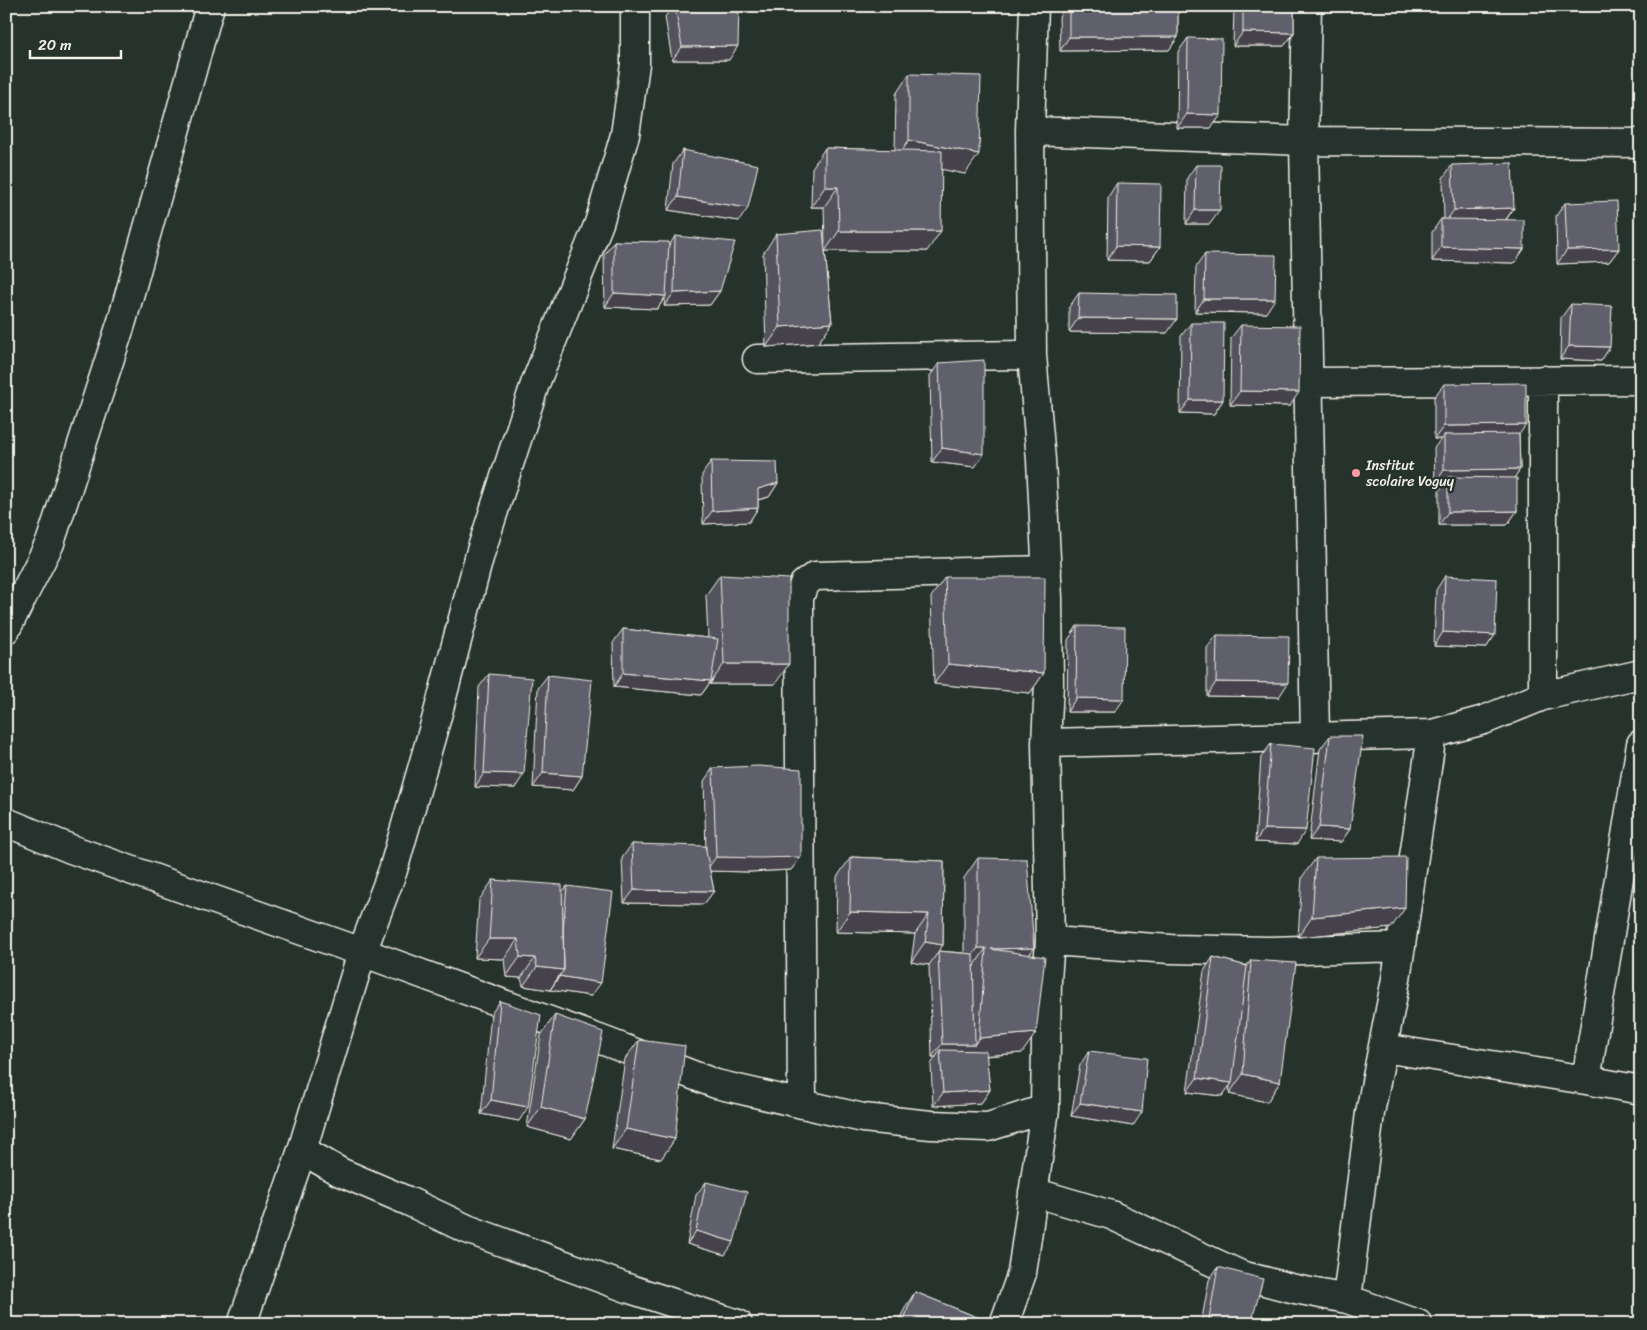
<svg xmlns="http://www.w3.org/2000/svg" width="1647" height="1330" viewBox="0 0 1647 1330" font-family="Sriracha,sans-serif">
<rect width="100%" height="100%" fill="#26332d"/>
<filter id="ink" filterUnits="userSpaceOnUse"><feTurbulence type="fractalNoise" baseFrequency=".02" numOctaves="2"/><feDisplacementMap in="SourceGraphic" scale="10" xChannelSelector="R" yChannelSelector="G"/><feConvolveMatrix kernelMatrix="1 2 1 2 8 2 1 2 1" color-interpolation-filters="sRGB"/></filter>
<g filter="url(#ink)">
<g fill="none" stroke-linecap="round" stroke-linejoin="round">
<g stroke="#f4f1e8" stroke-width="31">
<path id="street" d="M635,6V64L625,135L599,223L535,384L480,554L436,720L393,870L362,952L302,1150L340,1172L410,1202L467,1229L630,1289L738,1324
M1307,6L1304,141L1315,738
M1030,131L1304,141L1641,143
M757,359L1032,355
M1308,382L1641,380
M6,629L50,543L122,321L210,6
M1543,696V380
M1046,743L1432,734L1484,720L1543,696L1641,674
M6,822L71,849L362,952L607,1042L716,1084L863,1118L931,1125L988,1127L1045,1109
M1050,941L1171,949L1270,951L1401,947
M1383,1048L1586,1080L1641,1090
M1586,1080L1641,744
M802,1104L799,598L804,584L815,576L1047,570
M1033,1192L1111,1215L1241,1275L1295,1289L1347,1299L1418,1324
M1347,1299L1370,1113L1396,979L1432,734
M242,1324L302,1150
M1004,1324L1022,1273L1045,1109L1047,979L1050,941L1046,743L1049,684L1048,598L1041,460L1032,355L1030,131L1034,6"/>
</g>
<use href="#street" stroke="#26332d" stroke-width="28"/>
</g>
<path fill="#53525d" stroke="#f4f1e8" d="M672,6H739L729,60H672L665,17Z
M1066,6H1178V37L1169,50L1060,51L1059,17Z
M1234,6H1294V33L1284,46H1233Z
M1188,38L1221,115L1211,128H1177L1178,52Z
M909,74L965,174L942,169L927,251H825L832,323L818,343L766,347L763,254L776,234L825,244L824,207H811L812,168L825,148L895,150L896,94Z
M683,150L739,221L668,210L673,164Z
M1196,165L1210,224H1186L1187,178Z
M1452,165L1514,208L1506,220L1524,249L1514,263L1432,261V232L1441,219H1444L1443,178Z
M1117,183L1160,247L1150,261L1107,260L1108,197Z
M1565,203L1619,249L1609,262L1557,264L1556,216Z
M675,236L720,291L710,305L664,306L665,298L657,309L605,307L604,255L614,241L669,246Z
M1205,254L1266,313L1195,312L1196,267Z
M1079,293L1167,333L1069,332V307Z
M1571,304L1610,347L1601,361L1560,359L1561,318Z
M1191,323L1223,400L1214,414L1180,413L1181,336Z
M1241,325L1290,406L1230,405L1231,338Z
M939,363L975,467L932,462L930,376Z
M1444,384L1519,435L1520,469L1514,478L1517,511L1507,525H1439V491L1444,484H1435L1434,448L1441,439H1434V397Z
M711,461L778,483L769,497L758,500V508L749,522L703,524L702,475Z
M720,575L775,684H710V683L701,695L614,687L613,643L623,629L708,638L706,595Z
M1445,576L1495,635L1486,648L1434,646L1436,590Z
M945,577L1044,673L1030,693L934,684L931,597Z
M1077,626L1115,712H1067L1068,640Z
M1217,635L1279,697L1207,696V648Z
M489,674L515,788L475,787L479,687Z
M548,675L582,776L573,790L533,787L538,688Z
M1330,736L1350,829L1341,842L1309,840L1320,749Z
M1271,744L1297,844L1255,842L1261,757Z
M713,768L801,857L791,870L749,872L710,871L714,891L704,904L624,903L622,858L632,844L706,851L704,781Z
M851,857L944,861L943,945L938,951L964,953V878L978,858L1034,948L1030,954L1022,1053L986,1056L990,1090L981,1103L933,1106L931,1064L936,1057H932L929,965L911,962L915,934L836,932L837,877Z
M1316,858L1391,928L1298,937L1302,877Z
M493,880L562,892L567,886L591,996L523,986L521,978L506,977L504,959L475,958L479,900Z
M1213,957L1247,966L1251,960L1280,1082L1267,1102L1229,1094L1230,1085L1222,1096L1187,1092L1204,971Z
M500,1001L519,1121L481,1114L491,1014Z
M555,1015L585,1119L571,1139L527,1127L541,1035Z
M639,1040L675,1139L661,1159L612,1149L625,1059Z
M1089,1051L1133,1126L1071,1116L1080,1065Z
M706,1182L725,1255L687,1244L696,1195Z
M1218,1267L1251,1324H1201L1209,1280Z
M915,1292L994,1324H897L906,1306Z"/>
<path fill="#44424c" stroke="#f4f1e8" d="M1243,32L1294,33L1284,46H1233Z
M1069,37H1178L1169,50L1060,51Z
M738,46L729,60H672L682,47Z
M1187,114L1221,115L1211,128H1177Z
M909,140L979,154L965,174L895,160Z
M825,187H838L824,207H811Z
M678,197L748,208L739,221L668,210Z
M1514,208L1504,222L1444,224L1454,210Z
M1195,210H1220L1210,224H1186Z
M839,231H941L927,251H825Z
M1116,246L1160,247L1150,261L1107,260Z
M1441,247L1524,249L1514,263L1432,261Z
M1619,249L1609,262L1557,264L1567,250Z
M720,291L710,305L664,306L674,293Z
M614,293L666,296L657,309L605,307Z
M1204,299H1275L1266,313L1195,312Z
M1078,318L1177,319L1167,333L1069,332Z
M832,323L818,343L766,347L780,327Z
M1569,346L1610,347L1601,361L1560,359Z
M1240,391L1299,392L1290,406L1230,405Z
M1190,400H1223L1214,414L1180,413Z
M1526,425L1516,439L1444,435L1441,439H1434L1444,426Z
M942,448L984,454L975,467L932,462Z
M1520,469L1511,483L1448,477L1444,484H1435L1444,470Z
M778,483L769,497L749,502L758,489Z
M758,508L749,522L703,524L712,511Z
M1517,511L1507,525H1439L1448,512Z
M1443,632L1495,635L1486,648L1434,646Z
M724,664H789L775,684H710Z
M948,664L1044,673L1030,693L934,684Z
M623,673L711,681L701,695L614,687Z
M1216,682L1288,683L1279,697L1207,696Z
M1076,698L1124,699L1115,712H1067Z
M484,773L524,774L515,788L475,787Z
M543,773L582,776L573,790L533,787Z
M1319,827L1350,829L1341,842L1309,840Z
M1264,829L1306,830L1297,844L1255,842Z
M716,857H801L791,870L749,872L706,871Z
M634,890L714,891L704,904L624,903Z
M1405,908L1391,928L1298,937L1312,917Z
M850,912L929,914L915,934L836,932Z
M489,939H518L504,959L475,958Z
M925,942L943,945L929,965L911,962Z
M978,948H986L973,968L964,967Z
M1034,948L1020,968L991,949Z
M520,957L535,958L521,978L506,977Z
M537,967L564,970L550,990L523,986Z
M559,976L601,983L591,996L550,990Z
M1036,1033L1022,1053L965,1057L940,1050L936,1057H932L942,1044H975L979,1038Z
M1243,1074L1280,1082L1267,1102L1229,1094Z
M1197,1078L1232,1083L1222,1096L1187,1092Z
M990,1090L981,1103L933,1106L943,1093Z
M491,1100L528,1107L519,1121L481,1114Z
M1080,1103L1142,1112L1133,1126L1071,1116Z
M541,1107L585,1119L571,1139L527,1127Z
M626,1129L675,1139L661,1159L612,1149Z
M696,1231L734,1242L725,1255L687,1244Z"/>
<path fill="#615f6c" stroke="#f4f1e8" d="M675,6H739L738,46L682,47Z
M1069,6H1178V37H1069Z
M1243,6H1294V33L1243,32Z
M1188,38L1222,39L1221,115L1187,114Z
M909,74L981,76L979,154L909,140Z
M825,148L942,151L941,231H839L838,187H825Z
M683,150L758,165L748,208L678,197Z
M1512,163L1514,208L1454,210L1452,165Z
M1196,165H1221L1220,210H1195Z
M1117,183L1161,184L1160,247L1116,246Z
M1617,201L1619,249L1567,250L1565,203Z
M1441,219L1524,220V249L1441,247Z
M823,230L832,323L780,327L776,234Z
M675,236L735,242L720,291L674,293Z
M614,241L669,242L666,296L614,293Z
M1205,254L1276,255L1275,299H1204Z
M1079,293L1177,295V319L1078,318Z
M1571,304L1612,306L1610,347L1569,346Z
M1191,323H1224L1223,400H1190Z
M1241,325L1300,326L1299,392L1240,391Z
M984,360V454L942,448L939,363Z
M1526,383V425L1444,426V384Z
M1519,434L1520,469L1444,470V435Z
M711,461L777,462L778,483L758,489V508L712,511Z
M1448,477L1517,478V511L1448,512Z
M720,575L789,579V664H724Z
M1445,576L1497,579L1495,635L1443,632Z
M945,577H1045L1044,673L948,664Z
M1077,626L1125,627L1124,699L1076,698Z
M623,629L718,639L711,681L623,673Z
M1217,635L1289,636L1288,683L1216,682Z
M489,674L532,678L524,774L484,773Z
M548,675L592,680L582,776L543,773Z
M1330,736H1363L1350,829L1319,827Z
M1271,744L1315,748L1306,830L1264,829Z
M758,766L801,769V857L759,858L716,857L713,768Z
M632,844L705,846L714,891L634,890Z
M851,857L944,861L943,945L925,942L929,914L850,912Z
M1406,857L1405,908L1312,917L1316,858Z
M978,858L1027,859L1034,948L991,949L1045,957L1036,1033L979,1038L986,948H978Z
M493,880L562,885L564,970L537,967L535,958L520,957L518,939H489Z
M567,886L613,892L601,983L559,976L564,970L563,930Z
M938,951L973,954L975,1044H942Z
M1213,957L1247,966L1232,1083L1197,1078Z
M1251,960L1296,963L1280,1082L1243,1074Z
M500,1001L541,1015L528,1107L491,1100Z
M555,1015L603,1032L585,1119L541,1107Z
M639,1040L685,1046L675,1139L626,1129Z
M940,1050L986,1051L990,1090L943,1093Z
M1089,1051L1147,1058L1142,1112L1080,1103Z
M706,1182L747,1192L734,1242L696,1231Z
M1218,1267L1263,1279L1251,1324H1208Z
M915,1292L994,1324H903L908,1308Z"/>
</g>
<circle fill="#ff9aa2" stroke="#26332d" stroke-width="2" cx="1356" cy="473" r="5"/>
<g text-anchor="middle" stroke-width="5" stroke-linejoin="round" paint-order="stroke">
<g font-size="14" fill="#f4f1e8" stroke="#26332d" text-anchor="start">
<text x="1366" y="470">Institut<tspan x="1366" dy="16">scolaire Voguy</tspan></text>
</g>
</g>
<rect width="1647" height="1330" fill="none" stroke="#26332d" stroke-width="25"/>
<rect x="12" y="12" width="1622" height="1305" fill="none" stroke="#f4f1e8" stroke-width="2" filter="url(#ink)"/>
<path d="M30 50v8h91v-8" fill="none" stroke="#f4f1e8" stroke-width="2.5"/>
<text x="38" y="50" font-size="15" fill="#f4f1e8" stroke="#26332d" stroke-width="4" paint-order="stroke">20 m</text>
</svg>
